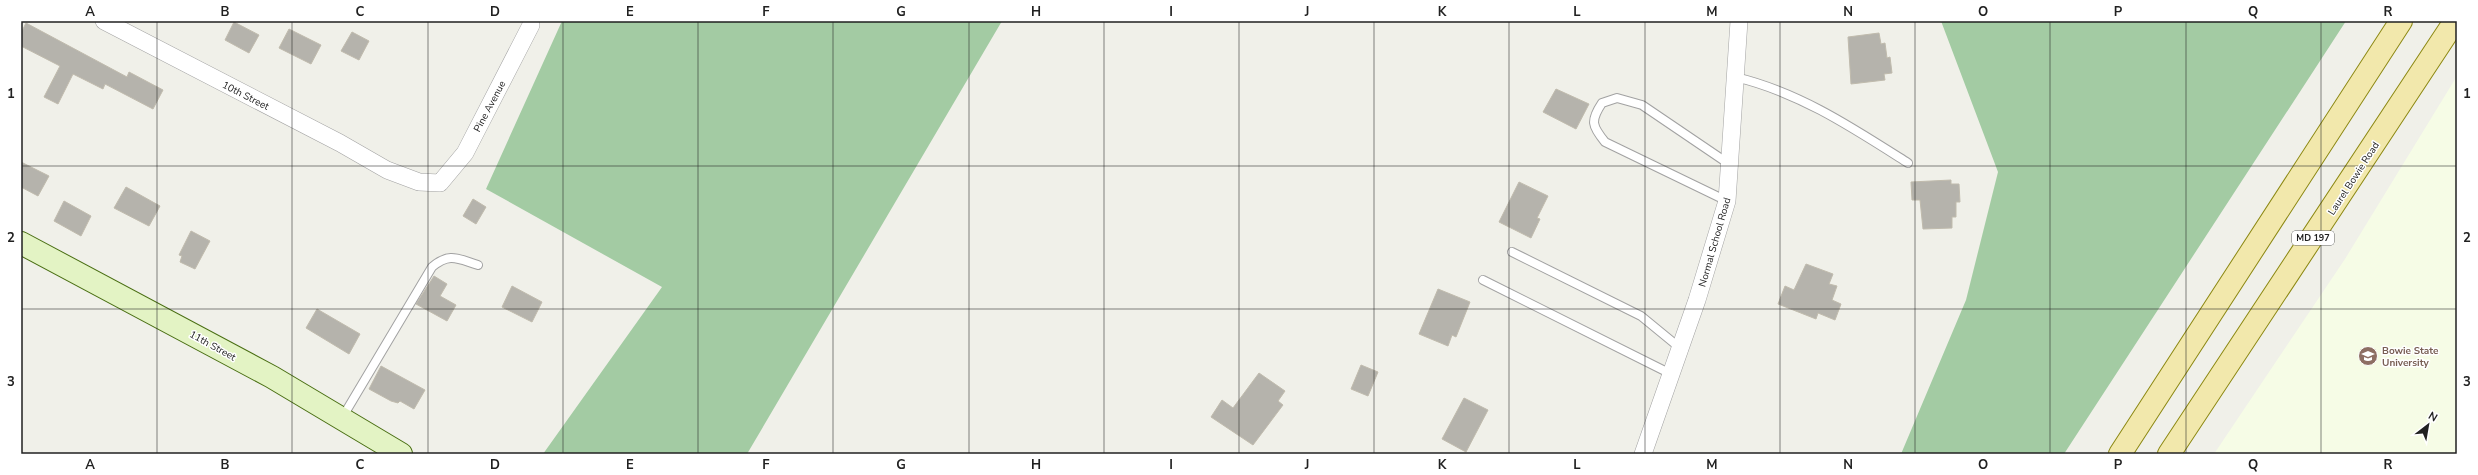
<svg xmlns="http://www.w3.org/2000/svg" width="2478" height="475" viewBox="0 0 2478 475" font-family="'Nunito Sans',sans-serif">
<rect width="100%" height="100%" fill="#f0f0e9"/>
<path fill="#f6fce6" d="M2457,76V454H2214L2345,259Z"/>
<path fill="#a3cba3" d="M562,21H1002L747,454H543L662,287L486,189Z
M1941,21H2346L2064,454H1901L1966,300L1998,172Z"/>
<path fill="#b5b3ac" stroke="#c0bbad" d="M234,22L259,35L249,53L225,40Z
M26,23L127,77L129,72L163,90L153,109L105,84L103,89L73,74L58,104L44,97L60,66L21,46V33Z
M289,29L321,45L311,64L279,48Z
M352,32L369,41L359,60L341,51Z
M1879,33L1881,44L1885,43L1887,58L1890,57L1892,73L1884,74L1885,80L1851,84L1848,37Z
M1556,89L1589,104L1576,129L1543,112Z
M21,162L49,176L38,196L21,187Z
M1951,180V184H1959L1960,202H1956V217H1952V228L1923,229L1920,200H1912L1911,182Z
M1519,182L1548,196L1537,218L1540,219L1531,238L1499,222Z
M126,187L160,206L149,226L114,208Z
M473,199L486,207L476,224L463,216Z
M64,201L91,216L81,236L54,221Z
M191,231L210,241L195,269L180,262L182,256L179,255Z
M1806,264L1833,274L1829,284L1837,286L1832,300L1841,304L1835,320L1818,313L1816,319L1778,304L1785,286L1794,290Z
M434,276L447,284L440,296L456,305L447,321L416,304Z
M512,286L542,302L532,322L502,307Z
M1438,289L1470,302L1456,337L1452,335L1448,346L1419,334Z
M317,309L360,334L349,354L306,328Z
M1361,365L1378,372L1368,396L1351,389Z
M381,366L425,390L414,409L400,401L398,403L391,401L369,389Z
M1259,373L1285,391L1278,401L1283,405L1253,445L1211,417L1222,400L1233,408Z
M1464,398L1488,410L1466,452L1442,439Z"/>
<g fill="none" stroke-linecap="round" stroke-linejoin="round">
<g stroke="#a2a2a2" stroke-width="10">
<path id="lane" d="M1735,77C1799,92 1853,128 1908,163
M1727,201L1605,142C1592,126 1590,121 1602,103L1617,98L1642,105L1729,164
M1512,252L1641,316L1680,348
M1483,280L1671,374
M342,418L432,267C450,252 458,259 478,265"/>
</g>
<g stroke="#a2a2a2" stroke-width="18">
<path id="street" d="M104,21L340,143L387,170L419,182L440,183L465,153L531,25
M1643,454L1697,300L1727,201L1739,21"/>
</g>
<g stroke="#496e12" stroke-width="24">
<path id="secondary" d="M21,243L272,377L401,454"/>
</g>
<g stroke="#8c8812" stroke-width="24">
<path id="primary" d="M2120,454L2401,21
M2169,454L2455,21"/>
</g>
<use href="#lane" stroke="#fff" stroke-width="8"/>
<use href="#street" stroke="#fff" stroke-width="17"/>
<use href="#secondary" stroke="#e3f3c4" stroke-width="22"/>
<use href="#primary" stroke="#f2e8ac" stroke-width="22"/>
</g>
<path fill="none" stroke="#212121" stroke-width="1" stroke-opacity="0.55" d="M157,21V454M292,21V454M428,21V454M563,21V454M698,21V454M833,21V454M969,21V454M1104,21V454M1239,21V454M1374,21V454M1509,21V454M1645,21V454M1780,21V454M1915,21V454M2050,21V454M2186,21V454M2321,21V454M21,166H2457M21,309H2457"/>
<defs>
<g id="university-disc" transform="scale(1)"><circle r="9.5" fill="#8d6e63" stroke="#fff"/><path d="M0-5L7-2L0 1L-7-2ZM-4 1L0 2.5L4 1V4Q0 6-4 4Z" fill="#fff"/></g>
</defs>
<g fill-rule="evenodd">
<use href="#university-disc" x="2368" y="356"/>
</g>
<g text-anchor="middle" stroke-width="3" stroke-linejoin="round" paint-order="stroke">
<rect fill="#fff" stroke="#646464" stroke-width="1" x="2292" y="231" width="42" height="14" rx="3"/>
<g font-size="9" font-weight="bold" fill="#212121">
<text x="2313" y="241">MD 197</text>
</g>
<g font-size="10" fill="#212121" stroke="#fff">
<text transform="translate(246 95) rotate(27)" y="4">10th Street</text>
<text transform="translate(489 106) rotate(-62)" y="4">Pine Avenue</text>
<text transform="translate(2353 178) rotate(-57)" y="4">Laurel Bowie Road</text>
<text transform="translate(1714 242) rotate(-74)" y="4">Normal School Road</text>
<text transform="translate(213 345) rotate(29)" y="4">11th Street</text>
</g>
<g font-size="10" font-weight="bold" fill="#785e54" stroke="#fff" text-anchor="start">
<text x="2382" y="354">Bowie State<tspan x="2382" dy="12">University</tspan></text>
</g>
</g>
<rect width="2478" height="475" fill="none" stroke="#ffffff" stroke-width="44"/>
<g transform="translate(2428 425) rotate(31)" stroke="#ffffff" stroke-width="3" paint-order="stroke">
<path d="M0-3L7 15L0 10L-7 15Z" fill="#212121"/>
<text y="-6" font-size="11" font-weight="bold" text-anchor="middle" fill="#212121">N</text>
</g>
<rect x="22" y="22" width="2434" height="431" fill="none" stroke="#212121" stroke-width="1.5"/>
<g font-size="13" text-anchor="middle" font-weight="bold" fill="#212121">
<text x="90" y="16">A</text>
<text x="225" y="16">B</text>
<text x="360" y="16">C</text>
<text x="495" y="16">D</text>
<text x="630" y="16">E</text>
<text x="766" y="16">F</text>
<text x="901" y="16">G</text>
<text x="1036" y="16">H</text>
<text x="1171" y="16">I</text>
<text x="1307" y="16">J</text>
<text x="1442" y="16">K</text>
<text x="1577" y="16">L</text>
<text x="1712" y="16">M</text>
<text x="1848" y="16">N</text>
<text x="1983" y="16">O</text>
<text x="2118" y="16">P</text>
<text x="2253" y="16">Q</text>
<text x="2388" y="16">R</text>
<text x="11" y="98">1</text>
<text x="2467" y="98">1</text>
<text x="11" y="242">2</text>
<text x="2467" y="242">2</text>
<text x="11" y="386">3</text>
<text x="2467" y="386">3</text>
<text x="90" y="469">A</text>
<text x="225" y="469">B</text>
<text x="360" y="469">C</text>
<text x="495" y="469">D</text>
<text x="630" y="469">E</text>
<text x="766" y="469">F</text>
<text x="901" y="469">G</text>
<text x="1036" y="469">H</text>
<text x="1171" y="469">I</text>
<text x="1307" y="469">J</text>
<text x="1442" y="469">K</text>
<text x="1577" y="469">L</text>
<text x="1712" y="469">M</text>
<text x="1848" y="469">N</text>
<text x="1983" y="469">O</text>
<text x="2118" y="469">P</text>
<text x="2253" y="469">Q</text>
<text x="2388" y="469">R</text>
</g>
</svg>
